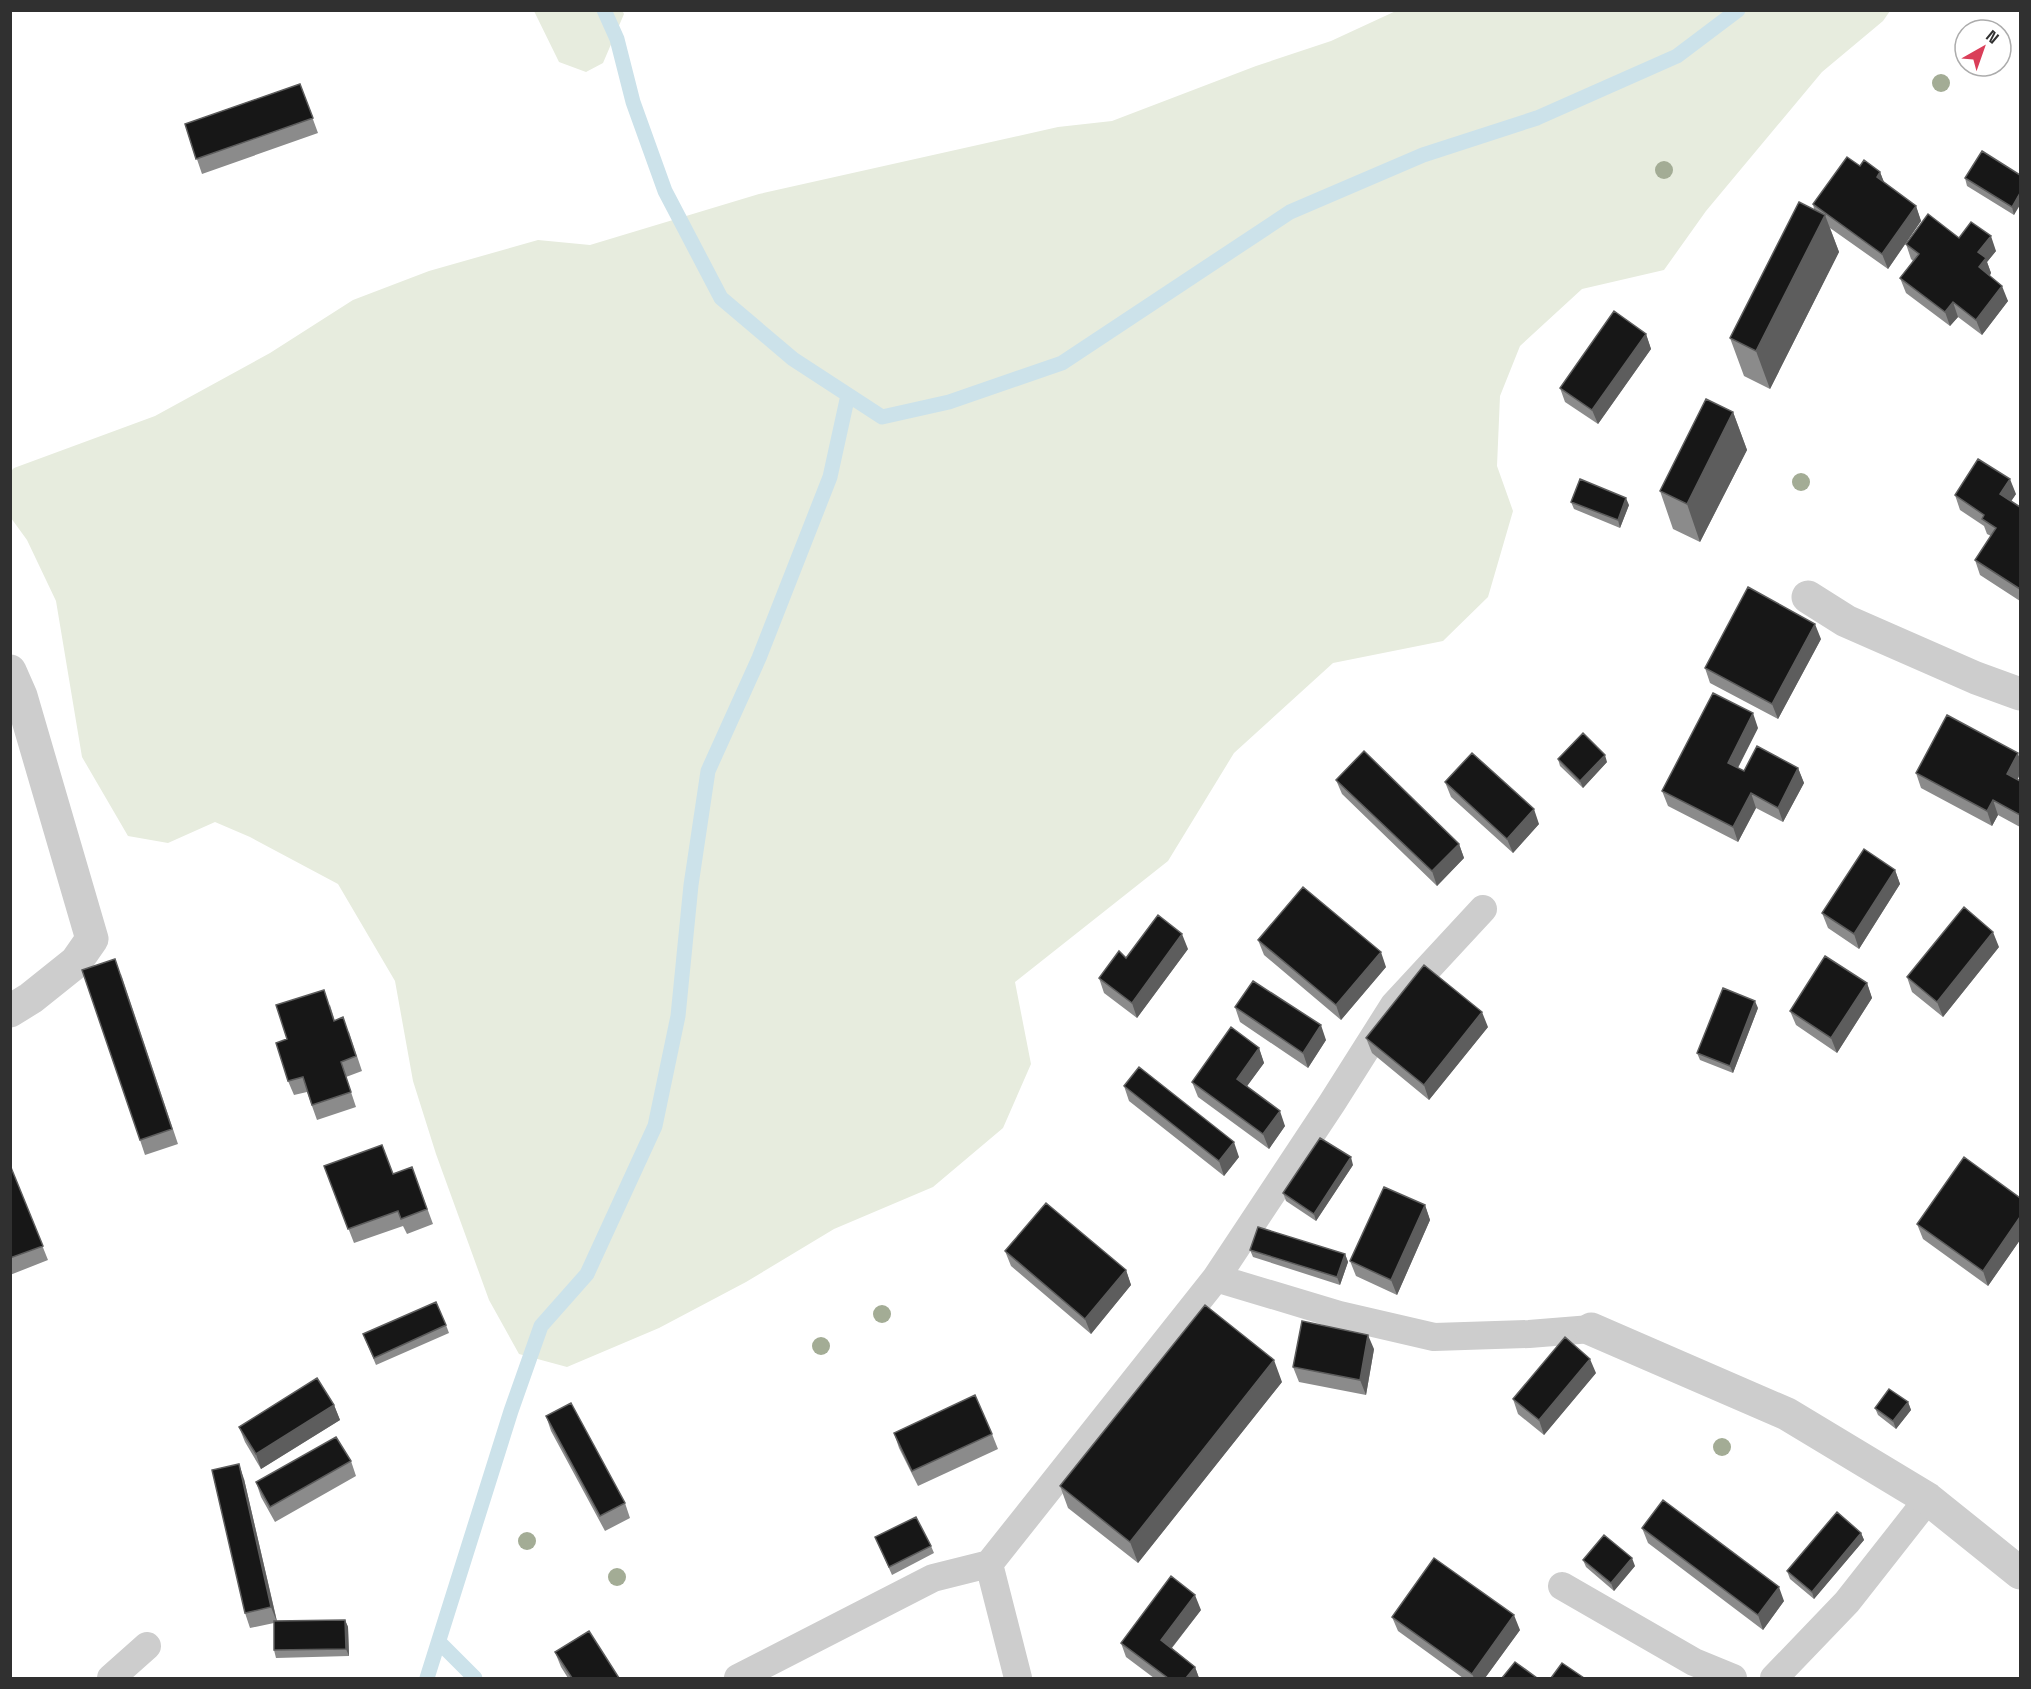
<svg xmlns="http://www.w3.org/2000/svg" width="2031" height="1689" viewBox="0 0 2031 1689" font-family="'Space Grotesk',sans-serif">
<rect width="100%" height="100%" fill="#fff"/>
<path fill="#e7ecde" d="M622,10L624,14L603,63L586,72L559,62L534,11Z
M1398,10L1890,11L1883,21L1822,72L1706,211L1664,270L1582,289L1520,346L1500,396L1497,466L1513,511L1488,597L1443,641L1333,663L1234,753L1168,861L1015,982L1031,1064L1003,1128L933,1187L834,1229L746,1282L659,1328L567,1367L519,1354L489,1300L436,1154L413,1081L395,981L338,884L250,837L215,822L168,843L128,836L82,757L56,601L27,540L11,518V471L14,468L155,416L270,353L353,300L429,271L538,240L590,245L759,194L1058,127L1112,121L1256,66L1331,41Z"/>
<g fill="none" stroke-linecap="round" stroke-linejoin="round">
<path stroke="#cce2ea" stroke-width="15" d="M604,10L617,39L633,102L665,191L721,298L793,359L882,417L949,402L1062,363L1290,212L1423,155L1537,118L1677,56L1738,10
M439,1642L475,1678
M427,1678L511,1411L541,1326L587,1274L655,1126L678,1016L691,885L708,771L759,658L830,477L848,395"/>
<path stroke="#cdcdcd" stroke-width="28" d="M1216,1278L1339,1315L1434,1337L1529,1334L1591,1329
M989,1564L1018,1678
M1562,1586L1694,1662L1733,1678
M111,1678L147,1646
M738,1678L933,1578L989,1564L1216,1278L1332,1103L1394,1005L1483,909
M1774,1678L1847,1602L1928,1499"/>
<path stroke="#cdcdcd" stroke-width="33" d="M1808,597L1846,621L1976,678L2020,694
M10,671L21,696L92,939L76,962L31,998L10,1011
M1591,1329L1787,1414L1928,1499L2020,1573"/>
</g>
<g fill="#a3ac95">
<circle cx="1941" cy="83" r="9"/>
<circle cx="1664" cy="170" r="9"/>
<circle cx="1801" cy="482" r="9"/>
<circle cx="882" cy="1314" r="9"/>
<circle cx="821" cy="1346" r="9"/>
<circle cx="1722" cy="1447" r="9"/>
<circle cx="527" cy="1541" r="9"/>
<circle cx="617" cy="1577" r="9"/>
</g>
<path fill="#8b8b8b" d="M300,84L318,133L202,174L185,124Z
M1860,166L1880,172L1884,183L1916,206L1921,221L1888,269L1830,228L1839,252L1770,389L1744,376L1730,338L1814,209L1813,204Z
M2020,175L2014,215L1967,186L1965,178Z
M1959,238L1996,251L1987,262L1991,273L1990,276L2008,301L1982,335L1958,317L1950,326L1906,293L1900,278L1913,261L1911,259L1906,244Z
M1646,334L1651,349L1598,424L1565,402L1560,388Z
M1733,412L1747,450L1700,542L1673,529L1660,491Z
M2016,494L2011,501L2020,507V601L1980,575L1975,560L1991,536L1987,534L1984,526L1960,510L1955,495Z
M1571,502L1629,505L1620,528L1574,509Z
M1821,639L1778,719L1710,683L1705,668Z
M1758,728L1738,768L1744,771L1798,768L1804,783L1783,822L1756,808L1738,842L1668,806L1662,791Z
M1558,759L1607,762L1583,788L1560,766Z
M2020,760V774L2018,779L2020,781V827L1998,815L1992,826L1921,788L1916,773Z
M1336,780L1459,844L1464,858L1437,886L1342,794Z
M1445,782L1539,824L1513,853L1451,797Z
M1895,870L1900,884L1859,949L1828,928L1822,913Z
M1258,940L1386,967L1341,1020L1264,955Z
M1999,947L1943,1017L1912,992L1907,977Z
M1188,949L1137,1018L1104,993L1099,978L1126,958Z
M121,974L178,1144L145,1155L140,1140Z
M1867,983L1872,998L1837,1053L1796,1025L1790,1011Z
M330,1005L335,1021L349,1032L362,1071L346,1077L356,1107L317,1120L307,1092L294,1095L288,1081L287,1039Z
M1235,1007L1326,1040L1308,1068L1240,1022Z
M1758,1008L1733,1073L1700,1060L1697,1053Z
M1488,1027L1429,1100L1372,1053L1366,1038Z
M1259,1048L1264,1063L1247,1086L1285,1126L1269,1149L1198,1097L1192,1082Z
M1124,1086L1239,1157L1224,1176L1129,1101Z
M10,1165L48,1260L10,1275Z
M1353,1165L1316,1221L1286,1201L1283,1193Z
M324,1166L393,1174L412,1167L433,1224L407,1234L403,1226L354,1243Z
M2020,1198V1240L1988,1286L1923,1239L1917,1224Z
M1425,1205L1430,1220L1397,1295L1356,1276L1350,1261Z
M1250,1250L1345,1254L1348,1262L1340,1285L1253,1257Z
M1005,1251L1126,1270L1131,1285L1091,1334L1011,1266Z
M446,1325L449,1333L376,1365L363,1334Z
M1374,1349L1366,1395L1299,1382L1293,1367Z
M1596,1373L1544,1435L1518,1414L1513,1399Z
M1282,1382L1138,1563L1068,1508L1060,1486Z
M1908,1402L1911,1410L1896,1429L1878,1415L1875,1408Z
M334,1405L340,1420L261,1469L245,1442L239,1427Z
M546,1416L625,1503L630,1518L605,1531L551,1431Z
M894,1433L992,1434L998,1449L918,1486L899,1448Z
M351,1461L356,1476L275,1522L261,1497L256,1482Z
M244,1479L277,1621L345,1620L348,1627L349,1656L276,1658L274,1650V1623L250,1628L245,1613Z
M1642,1528L1784,1601L1763,1630L1648,1543Z
M1861,1533L1864,1540L1814,1599L1790,1579L1787,1571Z
M875,1537L931,1546L934,1553L892,1575Z
M1583,1560L1635,1566L1614,1591L1586,1567Z
M1201,1610L1172,1648L1195,1667L1199,1678H1154L1126,1657L1121,1643Z
M1392,1617L1520,1630L1485,1678H1463L1398,1631Z
M555,1652L619,1678H568L561,1667Z"/>
<path fill="#5d5d5d" d="M1880,172L1886,187L1877,177Z
M2020,193V205L2014,215L2012,207Z
M1916,206L1921,221L1888,269L1882,254Z
M1825,215L1839,252L1770,389L1756,351Z
M1991,236L1996,251L1987,262L1991,273L1985,282L1979,267L1978,252Z
M2002,286L2008,301L1982,335L1976,320Z
M1953,302L1958,317L1950,326L1945,312Z
M1646,334L1651,349L1598,424L1592,410Z
M1733,412L1747,450L1700,542L1687,504Z
M2010,479L2016,494L2006,509L2000,494Z
M1626,498L1629,505L1620,528L1618,520Z
M1815,624L1821,639L1778,719L1772,704Z
M1753,713L1758,728L1733,777L1728,763Z
M2018,753L2020,760V774L2013,788L2007,774Z
M1605,755L1607,762L1583,788L1580,781Z
M1798,768L1804,783L1783,822L1778,808Z
M1751,793L1756,808L1738,842L1733,827Z
M1993,800L1998,815L1992,826L1987,811Z
M1534,809L1539,824L1513,853L1507,839Z
M1459,844L1464,858L1437,886L1432,871Z
M1895,870L1900,884L1859,949L1854,934Z
M1993,932L1999,947L1943,1017L1937,1002Z
M1182,934L1188,949L1137,1018L1132,1003Z
M1381,952L1386,967L1341,1020L1336,1005Z
M1867,983L1872,998L1837,1053L1831,1038Z
M1755,1001L1758,1008L1733,1073L1730,1066Z
M1482,1012L1488,1027L1429,1100L1424,1085Z
M1321,1025L1326,1040L1308,1068L1303,1053Z
M1259,1048L1264,1063L1242,1093L1237,1079Z
M1280,1111L1285,1126L1269,1149L1263,1134Z
M1234,1142L1239,1157L1224,1176L1219,1161Z
M1351,1157L1353,1165L1316,1221L1314,1214Z
M1425,1205L1430,1220L1397,1295L1391,1280Z
M2020,1217V1240L1988,1286L1983,1271Z
M1345,1254L1348,1262L1340,1285L1337,1277Z
M1126,1270L1131,1285L1091,1334L1085,1319Z
M1368,1335L1374,1349L1366,1395L1360,1380Z
M1590,1359L1596,1373L1544,1435L1539,1420Z
M1274,1360L1282,1382L1138,1563L1130,1542Z
M1908,1402L1911,1410L1896,1429L1893,1421Z
M334,1405L340,1420L261,1469L256,1454Z
M239,1464L244,1479L277,1622L271,1607Z
M1861,1533L1864,1540L1814,1599L1812,1592Z
M1632,1558L1635,1566L1614,1591L1611,1583Z
M1779,1587L1784,1601L1763,1630L1758,1615Z
M1195,1595L1201,1610L1166,1655L1161,1640Z
M1514,1615L1520,1630L1485,1678H1474L1472,1674Z
M345,1620L348,1627L349,1656L346,1649Z
M1195,1667L1199,1678H1186Z"/>
<path fill="#171717" stroke="#5d5d5d" stroke-width="1.5" d="M300,84L313,118L196,159L185,124Z
M1982,151L2020,175V193L2012,207L1965,178Z
M1847,157L1860,166L1864,160L1880,172L1877,177L1916,206L1882,254L1813,204Z
M1799,202L1825,215L1756,351L1730,338Z
M1928,214L1959,238L1971,222L1991,236L1978,252L1986,258L1979,267L2002,286L1976,320L1953,302L1945,312L1900,278L1919,254L1906,244Z
M1614,311L1646,334L1592,410L1560,388Z
M1706,399L1733,412L1687,504L1660,491Z
M1978,459L2010,479L2000,494L2020,507V589L1975,560L1996,528L1982,519L1984,515L1955,495Z
M1580,479L1626,498L1618,520L1571,502Z
M1748,587L1815,624L1772,704L1705,668Z
M1713,693L1753,713L1728,763L1744,771L1757,746L1798,768L1778,808L1751,793L1733,827L1662,791Z
M1947,715L2018,753L2007,774L2020,781V815L1993,800L1987,811L1916,773Z
M1583,733L1605,755L1580,781L1558,759Z
M1364,751L1459,844L1432,871L1336,780Z
M1472,753L1534,809L1507,839L1445,782Z
M1864,849L1895,870L1854,934L1822,913Z
M1303,887L1381,952L1336,1005L1258,940Z
M1964,907L1993,932L1937,1002L1907,977Z
M1158,915L1182,934L1132,1003L1099,978L1119,951L1126,958Z
M1825,956L1867,983L1831,1038L1790,1011Z
M115,959L172,1129L140,1140L82,970Z
M1424,965L1482,1012L1424,1085L1366,1038Z
M1253,981L1321,1025L1303,1053L1235,1007Z
M1723,988L1755,1001L1730,1066L1697,1053Z
M324,990L334,1021L343,1017L356,1056L341,1062L351,1092L312,1105L303,1077L288,1081L276,1043L287,1039L276,1005Z
M1231,1027L1259,1048L1237,1079L1280,1111L1263,1134L1192,1082Z
M1139,1067L1234,1142L1219,1161L1124,1086Z
M1320,1138L1351,1157L1314,1214L1283,1193Z
M382,1145L393,1174L412,1167L427,1209L401,1219L398,1211L348,1229L324,1166Z
M1964,1157L2020,1198V1217L1983,1271L1917,1224Z
M10,1165L43,1246L10,1258Z
M1384,1187L1425,1205L1391,1280L1350,1261Z
M1046,1203L1126,1270L1085,1319L1005,1251Z
M1258,1227L1345,1254L1337,1277L1250,1250Z
M436,1302L446,1325L374,1358L363,1334Z
M1205,1305L1274,1360L1130,1542L1060,1486Z
M1302,1321L1368,1335L1360,1380L1293,1367Z
M1565,1337L1590,1359L1539,1420L1513,1399Z
M317,1378L334,1405L256,1454L239,1427Z
M1889,1389L1908,1402L1893,1421L1875,1408Z
M975,1395L992,1434L912,1471L894,1433Z
M571,1403L625,1503L600,1516L546,1416Z
M336,1437L351,1461L270,1507L256,1482Z
M239,1464L271,1607L245,1613L212,1470Z
M1663,1500L1779,1587L1758,1615L1642,1528Z
M1837,1512L1861,1533L1812,1592L1787,1571Z
M916,1517L931,1546L889,1567L875,1537Z
M1604,1535L1632,1558L1611,1583L1583,1560Z
M1434,1558L1514,1615L1472,1674L1392,1617Z
M1171,1576L1195,1595L1161,1640L1195,1667L1186,1678H1168L1121,1643Z
M345,1620L346,1649L274,1650V1621Z
M589,1631L619,1678H572L555,1652Z
M1515,1662L1537,1678H1502Z
M1562,1663L1584,1678H1551Z"/>
<rect width="2031" height="1689" fill="none" stroke="#303030" stroke-width="24"/>
<g transform="translate(1983 48) rotate(40)"><circle r="28" fill="#ffffff" stroke="#acacac" stroke-width="1.5"/>
<path d="M0-4.5L10 22L0 15L-10 22Z" fill="#da3e59"/>
<text y="-9" font-size="16" font-weight="bold" text-anchor="middle" fill="#303030">N</text>
</g>
</svg>
